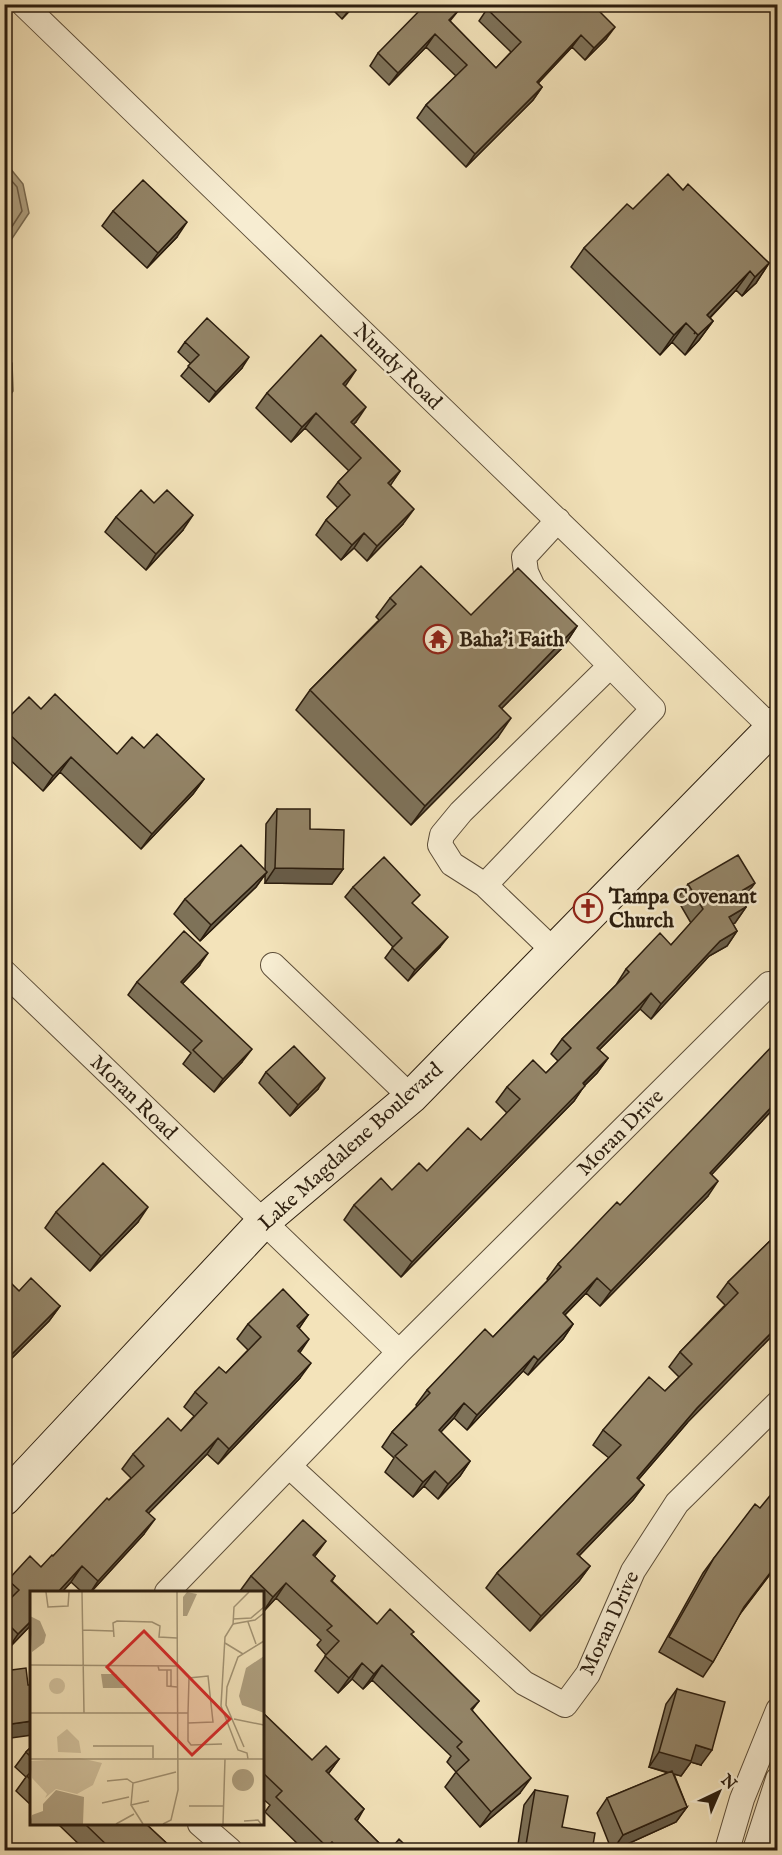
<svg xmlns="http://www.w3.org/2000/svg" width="782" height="1855" viewBox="0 0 782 1855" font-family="'IM FELL English',serif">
<rect width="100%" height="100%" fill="#f3e3ba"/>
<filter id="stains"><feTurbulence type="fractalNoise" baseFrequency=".00333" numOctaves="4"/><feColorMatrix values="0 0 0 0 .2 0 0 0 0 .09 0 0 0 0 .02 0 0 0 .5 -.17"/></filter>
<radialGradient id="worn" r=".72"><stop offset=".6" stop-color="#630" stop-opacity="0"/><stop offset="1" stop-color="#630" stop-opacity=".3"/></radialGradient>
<path fill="#afa080" stroke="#7a6c52" stroke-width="1.5" d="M5,162L23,184L29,213L5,249Z
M5,356L12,363L13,391L5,403Z"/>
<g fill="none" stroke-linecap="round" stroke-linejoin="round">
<path stroke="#6d5e47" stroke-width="1.5" d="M4,172L17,187L22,211L4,239"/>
<g stroke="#5d4e39" stroke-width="26">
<path id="street" d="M23,4L772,728
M485,885L653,709L533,587L526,572L524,557L558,520
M554,951L485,885L452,864L440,845L442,835L461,812L610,666
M273,965L411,1097
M4,972L399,1352
M289,1466L524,1683L565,1705L588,1674L633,1571L677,1503L778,1403
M167,1592L399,1352L769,984L778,985
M200,1824L230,1850
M727,1850L742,1799L778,1710
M755,1850L778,1779"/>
</g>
<g stroke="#2b1d0e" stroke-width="35">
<path id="secondary" d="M4,1499L263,1222L411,1097L778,722"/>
</g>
<use href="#street" stroke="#f7edd2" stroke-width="24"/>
<use href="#secondary" stroke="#f7edd2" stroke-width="33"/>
</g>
<path fill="#7e7259" stroke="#2b1d0e" stroke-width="1.5" d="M327,4H356L342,19Z
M487,9L606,39L585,60L572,47L538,83L542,87L533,100L466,167L417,118L426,105L456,76L426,47L389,85L370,66L378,53L458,11L450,21L496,68L511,52L479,21Z
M683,190L769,263L756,283L742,296L736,290L710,318L713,321L699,340L685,355L672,342L660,355L571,267L584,248L633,209Z
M113,211L177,237L147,268L102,226Z
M185,342L242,368L209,402L181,376L191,364L178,352Z
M345,386L356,422L353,424L400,471L390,485L403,524L367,561L354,548L341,560L316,535L326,520L338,508L327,497L338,482L349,471L305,428L291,442L256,408L267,393Z
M154,503L183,530L146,570L105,532L116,517Z
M390,598L471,615L577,626L564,646L502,708L498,737L411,825L296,710L310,690L379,620L376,617Z
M41,709L117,754L144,748L204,779L193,794L141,849L60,772L43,791L4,754V722Z
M277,809L310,829L343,869L332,884L265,883V874L256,887L200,941L174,914L185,899L265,871L266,824Z
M777,879V902L771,900Z
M688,884L744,898L741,900L746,907L735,923L733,924L737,931L727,946L709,956L651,1019L640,1009L599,1050L608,1058L597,1073L584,1086L574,1101L401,1277L344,1220L354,1205L392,1190L427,1171L481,1140L507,1113L496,1102L507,1087L546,1073L558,1061L551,1054L562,1039L616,985L626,969L671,945L691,923L677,899Z
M353,887L413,905L440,947L408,981L385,958L393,947L345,897Z
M199,966L182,984L242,1062L214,1092L183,1064L191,1053L128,995L137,982Z
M266,1072L318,1089L290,1116L259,1083Z
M777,1105L712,1174L708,1196L600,1306L586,1293L565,1315L573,1324L563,1339L528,1375L523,1371L467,1430L454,1418L440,1432L470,1461L460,1476L438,1499L424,1486L413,1497L385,1472L394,1458L382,1447L392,1432L417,1406L416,1405L427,1390L493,1337L548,1280L547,1279L558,1264L620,1205Z
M56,1212L138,1222L90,1271L45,1228Z
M777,1234L687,1423L638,1480L644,1485L633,1500L579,1556L590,1566L579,1581L530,1631L486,1588L497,1573L609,1458L593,1445L603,1430L665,1391L679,1377L669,1367L680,1352L725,1305L717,1297L728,1282Z
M4,1278L19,1291L60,1306L49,1321L4,1366Z
M308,1315L299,1328L300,1378L218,1464L207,1454L148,1513L144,1534L90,1593H83L71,1582L61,1593H32V1624L8,1649L4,1646V1605L6,1603L4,1601V1584L8,1580L41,1567L53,1556L131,1478L122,1469L133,1454L181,1431L194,1416L184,1407L195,1392L226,1373L248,1350L237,1339L248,1324Z
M760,1508L777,1565L741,1612L713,1662L703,1677L659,1652L703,1573L714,1558Z
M315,1557L335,1576L332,1581L377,1624L412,1635L479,1701L472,1710L520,1793L480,1827L445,1787L456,1772L447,1762L451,1756L372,1680L363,1689L352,1679L338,1693L315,1671L326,1655L317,1645L321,1640L276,1598L263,1612L262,1593H242L240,1591L251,1576Z
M677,1689L701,1765L691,1762L681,1776L674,1774L687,1807L676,1822L612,1851L597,1813L607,1798L668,1773L649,1767L666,1704Z
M262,1712L312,1760L339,1759L328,1774L364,1809L357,1821L387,1851H305L265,1812L270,1805L262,1798Z
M32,1746V1806L16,1791L26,1777L15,1767L26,1752Z
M535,1790L562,1827L592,1851H517L524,1805Z
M58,1824H146L175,1851H86Z"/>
<path fill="#675c48" stroke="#2b1d0e" stroke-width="1.5" d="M354,4H356L342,19Z
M615,27L606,39L585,60L594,48Z
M435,34L426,47L389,85L398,73Z
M581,35L572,47L528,94L537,82Z
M542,87L533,100L466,167L475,154Z
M187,222L177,237L147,268L158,253Z
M769,263L756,283L742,296L755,277Z
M750,271L736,290L694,334L707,315Z
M713,321L699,340L685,355L698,335Z
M686,323L672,342L660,355L674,335Z
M249,357L242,368L209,402L216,392Z
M356,370L346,385L332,399L343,384Z
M366,407L356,422L341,437L351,422Z
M316,413L305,428L291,442L302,427Z
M400,471L390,486L388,483Z
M414,509L403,524L367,561L377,546Z
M193,515L183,530L146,570L156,554Z
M364,533L354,548L341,560L352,545Z
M577,626L564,646L485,725L499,706Z
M511,718L498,737L411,825L425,806Z
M71,757L60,772L43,791L53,776Z
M204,779L193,794L141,849L152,834Z
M275,868L343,869L332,884L265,883Z
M267,872L256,887L200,941L211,925Z
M755,883L744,898L727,908L738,893Z
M777,891V902L771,900Z
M746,907L735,923L718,932L729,917Z
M737,931L727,946L709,956L651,1019L661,1004L720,941Z
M448,937L440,947L408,981L415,970Z
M208,953L199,966L171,996L181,982Z
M651,993L640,1009L586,1063L597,1048Z
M252,1049L242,1062L214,1092L223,1079Z
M608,1058L597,1073L584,1086L574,1101L401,1277L412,1262Z
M325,1078L318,1089L290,1116L298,1105Z
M777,1101V1105L699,1188L710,1173Z
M718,1181L708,1196L600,1306L611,1291Z
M148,1207L138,1222L90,1271L101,1256Z
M597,1278L586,1293L552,1328L563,1313Z
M60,1306L49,1321L4,1366V1364L9,1357Z
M308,1315L298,1330L297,1326Z
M573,1324L563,1339L528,1375L538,1360Z
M777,1327V1331L687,1423L626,1494L637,1478L697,1408Z
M309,1339L299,1354L298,1351Z
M534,1356L523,1371L467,1430L477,1415Z
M311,1363L300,1378L218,1464L229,1449Z
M464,1403L454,1418L428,1446L439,1430Z
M218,1438L207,1454L136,1526L146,1511Z
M470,1461L460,1476L438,1499L448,1484Z
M435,1471L424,1486L413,1497L423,1482Z
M644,1485L633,1500L566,1569L577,1554Z
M155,1519L144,1534L90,1593L98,1581Z
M326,1541L315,1556L302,1570L313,1555Z
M777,1564V1565L734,1622L744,1607Z
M82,1566L71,1582L61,1593H57Z
M590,1566L579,1581L530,1631L541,1616Z
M286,1583L276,1598L263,1612L273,1597Z
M32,1620V1624L8,1649L18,1634Z
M362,1663L352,1679L338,1693L349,1678Z
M382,1665L372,1680L363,1689L374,1674Z
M32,1721V1735L4,1739V1725Z
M696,1745L712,1750L701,1765L691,1762L681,1776L649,1767L659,1752Z
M339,1759L328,1774L326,1771Z
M531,1778L520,1793L480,1827L491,1812Z
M687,1807L676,1822L612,1851L623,1835Z"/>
<path fill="#938467" stroke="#2b1d0e" stroke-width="1.5" d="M345,4H354L350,9Z
M426,4H452L458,11L449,20L496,68L521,42L487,9L491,4H592L615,27L594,48L581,35L537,82L542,87L475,154L426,105L467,65L435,34L398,73L378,53Z
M668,174L683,190L688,184L769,263L755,277L750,271L707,315L713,321L698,335L686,323L674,335L584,248L627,204L633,209Z
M143,180L187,222L158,253L113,211Z
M207,318L249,357L216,392L188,366L199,355L185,342Z
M321,335L356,370L343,384L366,407L351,422L400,471L388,483L414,509L377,546L364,533L352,545L326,520L350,495L338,482L361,458L316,413L302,427L267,393Z
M141,490L154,503L167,490L193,515L156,554L116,517Z
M421,566L471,615L518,568L577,626L499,706L511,718L425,806L310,690L396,604L390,598Z
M55,694L117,754L132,737L144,748L157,734L204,779L152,834L71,757L53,776L4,729V722L29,697L41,709Z
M277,809H310V829L344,830L343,869L275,868Z
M241,845L267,872L211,925L185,899Z
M738,855L755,883L738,893L746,907L729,917L737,931L720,941L661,1004L651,993L597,1048L608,1058L583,1083L585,1086L412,1262L354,1205L381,1178L392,1190L419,1163L427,1171L468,1128L481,1140L520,1099L507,1087L533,1060L546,1073L571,1048L562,1039L629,972L626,969L660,933L671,945L703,909L688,884Z
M384,857L420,895L412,903L448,937L415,970L392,948L402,938L353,887Z
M184,931L208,953L181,982L252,1049L223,1079L193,1050L202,1041L137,982Z
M777,1041V1101L710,1173L718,1181L611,1291L597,1278L563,1313L573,1324L538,1360L534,1356L477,1415L464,1403L439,1430L470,1461L448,1484L435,1471L423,1482L395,1456L407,1445L392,1432L430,1393L427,1390L485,1329L493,1337L561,1267L558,1264L617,1202L620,1205Z
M294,1046L325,1078L298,1105L266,1072Z
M103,1163L148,1207L101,1256L56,1212Z
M777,1234V1280L776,1282L777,1283V1327L697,1408L637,1478L644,1485L577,1554L590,1566L541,1616L497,1573L621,1445L603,1430L649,1377L665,1391L692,1364L680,1352L738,1293L728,1282Z
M5,1277L19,1291L31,1278L60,1306L9,1357L4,1352Z
M283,1289L308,1315L297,1326L309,1339L298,1351L311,1363L229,1449L218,1438L146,1511L155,1519L98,1581L82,1566L57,1593H32V1620L18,1634L4,1620V1605L19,1590L8,1580L30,1556L41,1567L52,1555L53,1556L107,1498L109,1500L144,1466L133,1454L168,1418L181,1431L207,1403L195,1392L219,1367L226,1373L261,1337L248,1324Z
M777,1487V1564L744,1607L713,1662L669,1637L714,1558L755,1504L760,1508Z
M303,1520L326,1541L313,1555L335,1576L331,1581L377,1624L390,1609L414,1632L411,1634L479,1701L471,1709L531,1778L491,1812L456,1772L469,1760L457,1747L462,1742L382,1665L374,1674L362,1663L349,1678L325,1656L339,1641L327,1630L332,1626L286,1583L273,1597L251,1576Z
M26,1668L28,1685H32V1721L4,1725V1671Z
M677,1689L725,1702L712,1750L696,1745L691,1761L659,1752Z
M262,1712L312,1760L326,1746L339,1759L326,1771L364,1809L355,1819L387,1851H341L332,1842L327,1847L276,1797L282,1791L262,1772Z
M32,1746V1758L26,1752Z
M32,1771V1781L27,1776Z
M672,1771L687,1807L623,1835L607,1798Z
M535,1790L568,1796L562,1827L595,1833L592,1851H525Z
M85,1824H146L175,1851H113Z
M399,1839L411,1851H389Z"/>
<defs>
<g id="temple-ring" transform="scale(1.5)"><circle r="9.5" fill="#f7edd2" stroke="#8f2418" stroke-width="1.5"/><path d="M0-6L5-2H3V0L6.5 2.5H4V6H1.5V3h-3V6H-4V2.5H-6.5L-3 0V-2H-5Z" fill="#8f2418"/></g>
<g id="church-ring" transform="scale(1.5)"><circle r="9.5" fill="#f7edd2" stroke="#8f2418" stroke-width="1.5"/><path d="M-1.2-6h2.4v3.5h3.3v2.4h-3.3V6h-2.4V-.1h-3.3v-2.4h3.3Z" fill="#8f2418"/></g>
</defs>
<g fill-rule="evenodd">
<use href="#temple-ring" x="438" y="639"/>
<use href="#church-ring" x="588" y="908"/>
</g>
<g text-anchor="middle" stroke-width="5" stroke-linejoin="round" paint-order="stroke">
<g font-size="21" fill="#2b1d0e" stroke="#f7edd2">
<text transform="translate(398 366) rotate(44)" y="7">Nundy Road</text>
<text transform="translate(134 1097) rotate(44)" y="7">Moran Road</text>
<text transform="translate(620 1132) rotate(-45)" y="7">Moran Drive</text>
<text transform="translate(350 1146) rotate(-42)" y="7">Lake Magdalene Boulevard</text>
<text transform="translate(609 1623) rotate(-65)" y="7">Moran Drive</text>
</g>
<g font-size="21" font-weight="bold" fill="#2b1d0e" stroke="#f7edd2" text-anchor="start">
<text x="459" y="646">Baha'i Faith</text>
<text x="609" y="903">Tampa Covenant<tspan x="609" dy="24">Church</tspan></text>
</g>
</g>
<g transform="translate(30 1591)">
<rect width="234" height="234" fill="#f3e3ba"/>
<path d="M19 95a8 8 0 1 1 16 0a8 8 0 1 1-16 0ZM37,138L49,150L51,162L28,161L27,146ZM50,167L72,172L63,194L47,203L26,198L15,207L17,203L2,187L0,170Z" fill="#d1c19d"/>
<path d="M157,1L167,3L157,25H153V6ZM0,25L10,30L16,44L14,52L2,61ZM234,65V122L212,114L209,105L216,77ZM71,83H86L96,97H73ZM202 189a11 11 0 1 1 22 0a11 11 0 1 1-22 0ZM26,199L54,206L53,233H0L2,224L13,220V213Z" fill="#afa080"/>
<path fill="none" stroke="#a39475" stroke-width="1.5" d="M16,1L18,16L38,15L39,1M52,1L54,122M203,28L221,27L234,16M218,31L226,53M203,34L204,16L219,1M52,39L83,40M84,46L83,32L87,30L122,31L130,35L129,46L147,47M195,52L213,63M0,74L147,75M128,75L129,79H141V96M137,79V95L147,96M0,122H158M204,128L234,134M158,132L183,131L178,85L159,87L158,122V150L161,154L192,153M63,155H123V167M214,156L196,114L197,96L208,66L234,50M0,168H234M218,168L217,162L208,159L191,115L195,46L203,33L225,29L234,22M77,190L97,188L103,192M72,212L99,206M101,214L119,210M159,215H194M214,230L228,229L231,233M86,233L104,223M113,233L101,214L103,192L146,181M133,233L141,229L148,199L147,1M193,233L195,168"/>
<path fill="#d62828" fill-opacity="0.15" stroke="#d62828" stroke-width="3" d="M114,40L200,128L162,164L77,76Z"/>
<rect width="234" height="234" fill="none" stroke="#2b1d0e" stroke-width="3"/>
</g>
<rect width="782" height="1855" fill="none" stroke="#f3e3ba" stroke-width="24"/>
<rect x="6" y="6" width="770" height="1843" fill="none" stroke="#2b1d0e" stroke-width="3"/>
<rect x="12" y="12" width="758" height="1831" fill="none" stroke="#2b1d0e" stroke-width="1.5"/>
<g transform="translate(719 1792) rotate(44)" stroke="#f7edd2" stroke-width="4.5" paint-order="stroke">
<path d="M0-4.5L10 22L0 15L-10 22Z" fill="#2b1d0e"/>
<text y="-9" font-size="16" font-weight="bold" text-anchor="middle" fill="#2b1d0e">N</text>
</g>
<rect width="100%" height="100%" filter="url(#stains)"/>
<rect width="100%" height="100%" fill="url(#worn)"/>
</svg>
